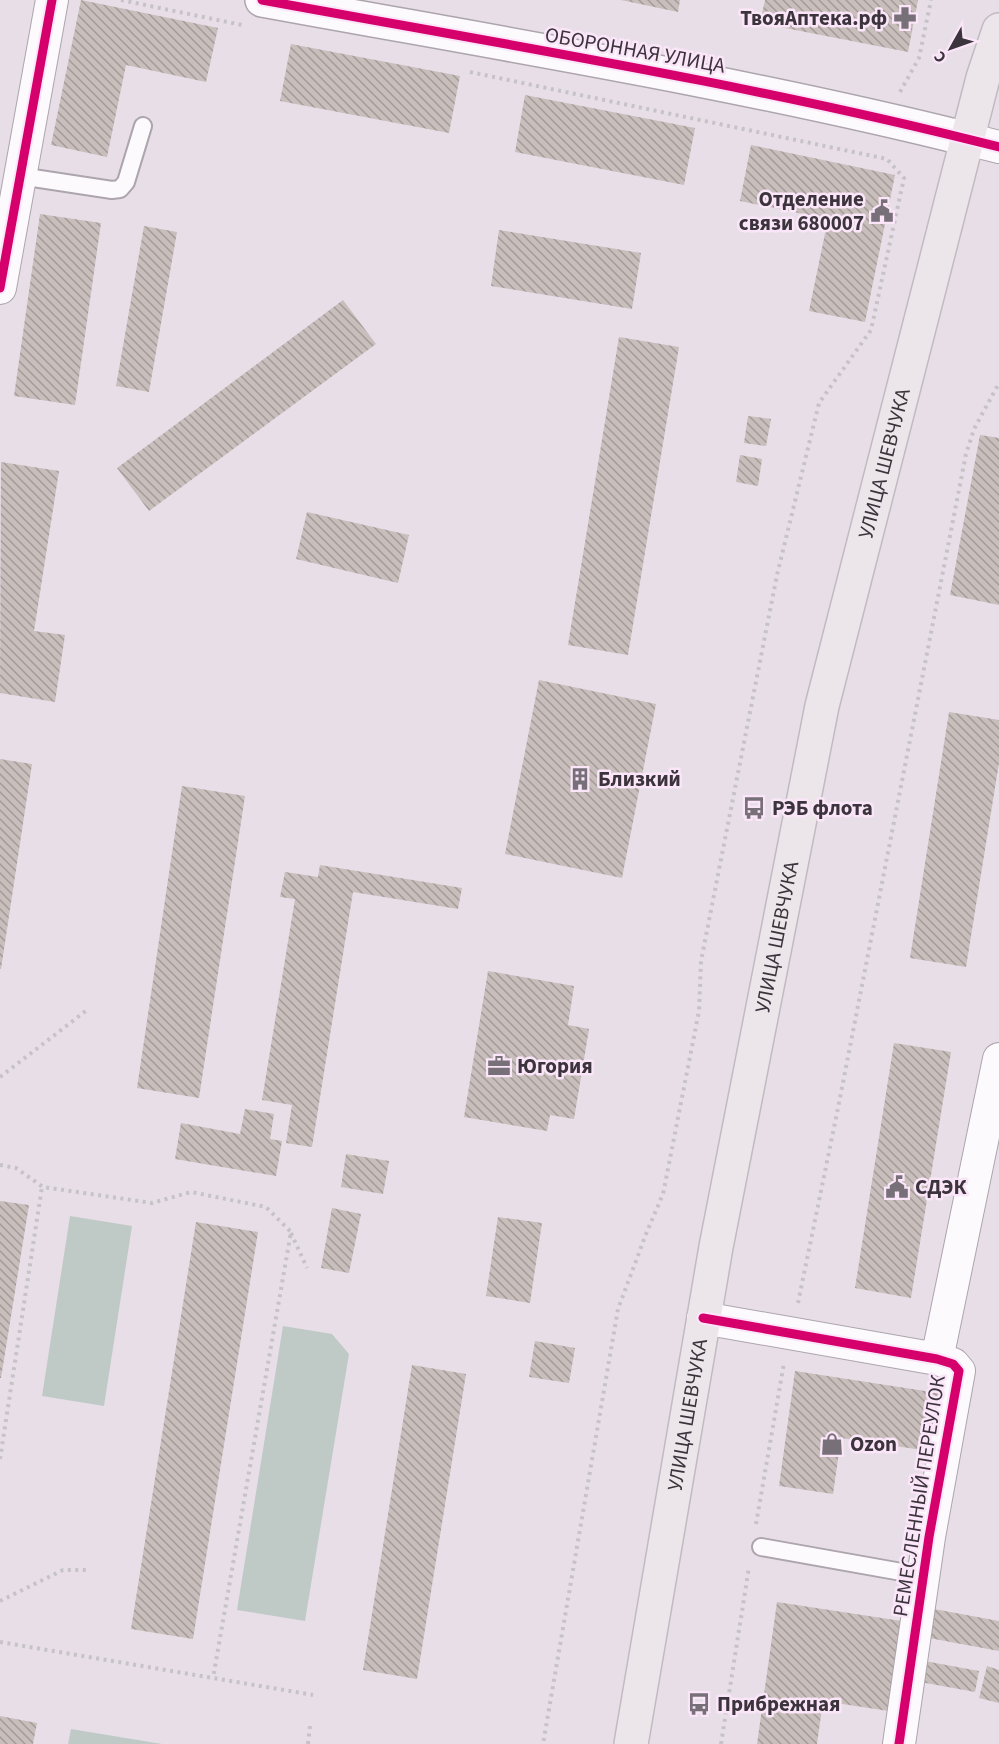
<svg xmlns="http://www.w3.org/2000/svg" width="999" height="1744" viewBox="0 0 999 1744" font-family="'Source Sans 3',sans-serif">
<defs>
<pattern id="building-back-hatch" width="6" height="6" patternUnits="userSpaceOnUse" patternTransform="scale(1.5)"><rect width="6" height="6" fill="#c8bebb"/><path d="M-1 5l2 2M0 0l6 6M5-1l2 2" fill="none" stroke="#a49b99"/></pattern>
</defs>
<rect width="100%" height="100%" fill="#e8dee8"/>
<path fill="#bfcac6" d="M70,1216L132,1226L104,1406L42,1396Z
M283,1326L332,1334L349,1354L305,1621L237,1610Z
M71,1729L162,1744H68Z"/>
<path fill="url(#building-back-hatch)" d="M81,0L218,28L206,82L126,65L107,157L51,145Z
M621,0H680L678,12Z
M765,0H918L908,52L760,23Z
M291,44L460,76L449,133L280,101Z
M525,95L695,128L684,185L515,152Z
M751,145L895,175L865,322L809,311L828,219L740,201Z
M40,214L101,223L75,405L14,396Z
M144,226L177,232L149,392L116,386Z
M499,230L641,253L632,309L491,286Z
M343,300L376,344L149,511L117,468Z
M619,337L679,347L628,655L568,645Z
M748,416L771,419L766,446L744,443Z
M980,435L999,438V605L950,595Z
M740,455L762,459L758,486L736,482Z
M1,462L59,471L34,631L65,635L55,702L0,693Z
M307,512L409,535L398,583L296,559Z
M539,680L656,704L622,878L505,854Z
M949,712L999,720V763L966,967L910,958Z
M0,759L32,764L1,969H0Z
M182,786L245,796L199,1098L137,1088Z
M320,865L462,888L458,909L353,892L312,1147L286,1143L292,1105L262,1100L295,899L280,897L285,872L318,877Z
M488,971L574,986L568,1025L589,1029L574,1119L550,1115L547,1131L464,1117Z
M894,1043L951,1052L911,1298L855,1288Z
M245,1109L274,1114L270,1139L282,1141L276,1176L175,1159L181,1123L240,1134Z
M346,1154L389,1161L383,1194L341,1187Z
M0,1201L29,1205L1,1378H0Z
M332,1208L361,1214L349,1273L321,1268Z
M498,1217L542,1223L530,1303L486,1296Z
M196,1222L258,1232L193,1639L131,1629Z
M535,1341L575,1348L569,1383L529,1377Z
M412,1365L466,1374L417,1679L363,1670Z
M795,1371L938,1393L929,1451L841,1438L833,1494L779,1486Z
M777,1602L908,1622L895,1712L823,1701L817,1744H757Z
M934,1609L999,1621V1651L929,1638Z
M919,1660L979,1671L975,1692L915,1681Z
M987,1666L999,1670V1703L979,1698Z
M0,1716L37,1723L33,1744H0Z"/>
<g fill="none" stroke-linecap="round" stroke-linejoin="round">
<g stroke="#ada5ad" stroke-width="20">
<path id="service" d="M20,176L112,190L120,189L126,182L143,126
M761,1547L924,1576"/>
</g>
<g stroke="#ada5ad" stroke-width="34">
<path id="minor" d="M967,139L999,147
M0,288L52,0
M703,1318L937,1359L953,1364L959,1371L929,1537L899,1744
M937,1359L999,1059"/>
</g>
<g stroke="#ada5ad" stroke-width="36">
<path id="tertiary" d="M262,0C497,43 734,81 967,139"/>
</g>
<g stroke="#c1bbc1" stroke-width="36">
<g id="primary">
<path id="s1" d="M631,1744L716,1247L822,706L983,78L999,30"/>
</g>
</g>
<path stroke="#c6c3c6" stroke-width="4" stroke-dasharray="3 4.5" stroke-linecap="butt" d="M121,0L242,25
M470,72L887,159L904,178L871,330L819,403L777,575L701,961L699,1011L663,1194L646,1234L618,1309L543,1744
M900,92L919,58L931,0
M0,1077L87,1010
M0,1165L16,1168L43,1187L152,1203L191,1192L266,1207L291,1232L213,1678
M291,1233L307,1268
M798,1303L837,1113L966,454L974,429L999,383
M0,1459L42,1187
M756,1524L784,1363
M0,1601L63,1570H90
M0,1642L313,1695
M308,1744L310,1726
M721,1744L749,1567"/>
<use href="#service" stroke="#fcfafc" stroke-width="16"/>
<use href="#minor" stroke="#fcfafc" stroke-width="32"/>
<use href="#tertiary" stroke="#fcfafc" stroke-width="33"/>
<use href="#primary" stroke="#ece6eb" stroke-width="33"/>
<g stroke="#fbe6f9" stroke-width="13">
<path id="cycleway" d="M262,0C508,45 756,85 999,147
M0,288L52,0
M703,1318L937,1359L953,1364L959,1371L929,1537L899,1744"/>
</g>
<use href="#cycleway" stroke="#d6006c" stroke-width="9"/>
</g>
<defs>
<g id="pharmacy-bare" transform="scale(1.8)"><path d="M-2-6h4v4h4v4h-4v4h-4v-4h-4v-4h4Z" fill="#787078" stroke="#fbe6f9" stroke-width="2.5" paint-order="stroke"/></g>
<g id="civic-bare" transform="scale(1.8)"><path d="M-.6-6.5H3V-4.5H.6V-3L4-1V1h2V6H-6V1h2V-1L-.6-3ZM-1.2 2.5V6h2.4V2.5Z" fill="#787078" stroke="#fbe6f9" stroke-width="2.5" paint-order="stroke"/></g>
<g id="building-bare" transform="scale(1.8)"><path d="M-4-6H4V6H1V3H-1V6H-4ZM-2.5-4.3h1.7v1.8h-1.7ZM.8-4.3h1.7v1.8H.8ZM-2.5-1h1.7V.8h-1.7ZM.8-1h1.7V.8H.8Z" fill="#787078" stroke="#fbe6f9" stroke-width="2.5" paint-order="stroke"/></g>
<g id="bus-bare" transform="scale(1.8)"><path d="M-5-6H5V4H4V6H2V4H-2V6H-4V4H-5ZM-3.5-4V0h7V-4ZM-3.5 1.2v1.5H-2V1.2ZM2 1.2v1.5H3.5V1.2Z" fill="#787078" stroke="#fbe6f9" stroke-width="2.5" paint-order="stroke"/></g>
<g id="office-bare" transform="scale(1.8)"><path d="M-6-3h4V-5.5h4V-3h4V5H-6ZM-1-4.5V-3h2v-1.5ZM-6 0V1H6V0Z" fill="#787078" stroke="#fbe6f9" stroke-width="2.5" paint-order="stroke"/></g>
<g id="shop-bare" transform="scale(1.8)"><path d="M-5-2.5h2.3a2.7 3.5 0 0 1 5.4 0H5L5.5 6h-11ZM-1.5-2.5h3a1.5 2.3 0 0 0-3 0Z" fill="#787078" stroke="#fbe6f9" stroke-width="2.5" paint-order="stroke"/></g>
</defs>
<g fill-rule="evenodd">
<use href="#pharmacy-bare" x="905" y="18"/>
<use href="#civic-bare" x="882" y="211"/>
<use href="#building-bare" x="580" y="779"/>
<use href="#bus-bare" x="754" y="808"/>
<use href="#office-bare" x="499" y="1066"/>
<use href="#civic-bare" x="897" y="1187"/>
<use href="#shop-bare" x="832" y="1444"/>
<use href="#bus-bare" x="699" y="1704"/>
</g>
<g text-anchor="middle" stroke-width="5" stroke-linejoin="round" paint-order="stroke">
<g font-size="21" font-weight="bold" fill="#3c343c" stroke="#fbe6f9" text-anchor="start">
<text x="887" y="25" text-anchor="end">ТвояАптека.рф</text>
<text x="864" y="206" text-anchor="end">Отделение<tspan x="864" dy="24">связи 680007</tspan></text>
<text x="598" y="786">Близкий</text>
<text x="772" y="815">РЭБ флота</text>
<text x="517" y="1073">Югория</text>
<text x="915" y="1194">СДЭК</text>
<text x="850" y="1451">Ozon</text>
<text x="717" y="1711">Прибрежная</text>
</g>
<g font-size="21" fill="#3c343c" stroke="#fbe6f9">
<text transform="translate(635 50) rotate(10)" y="7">ОБОРОННАЯ УЛИЦА</text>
<text dy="7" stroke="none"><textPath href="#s1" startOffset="1306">УЛИЦА ШЕВЧУКА</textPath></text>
<text dy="7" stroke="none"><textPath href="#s1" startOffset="820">УЛИЦА ШЕВЧУКА</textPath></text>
<text dy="7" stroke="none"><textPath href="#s1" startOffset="334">УЛИЦА ШЕВЧУКА</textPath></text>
<text transform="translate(919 1496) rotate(-81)" y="7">РЕМЕСЛЕННЫЙ ПЕРЕУЛОК</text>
</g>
</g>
<g transform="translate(951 48) rotate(230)" stroke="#fbe6f9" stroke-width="4.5" paint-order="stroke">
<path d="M0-4.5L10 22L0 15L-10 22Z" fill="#3c343c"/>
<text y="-9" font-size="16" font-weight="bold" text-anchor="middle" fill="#3c343c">С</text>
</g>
</svg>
